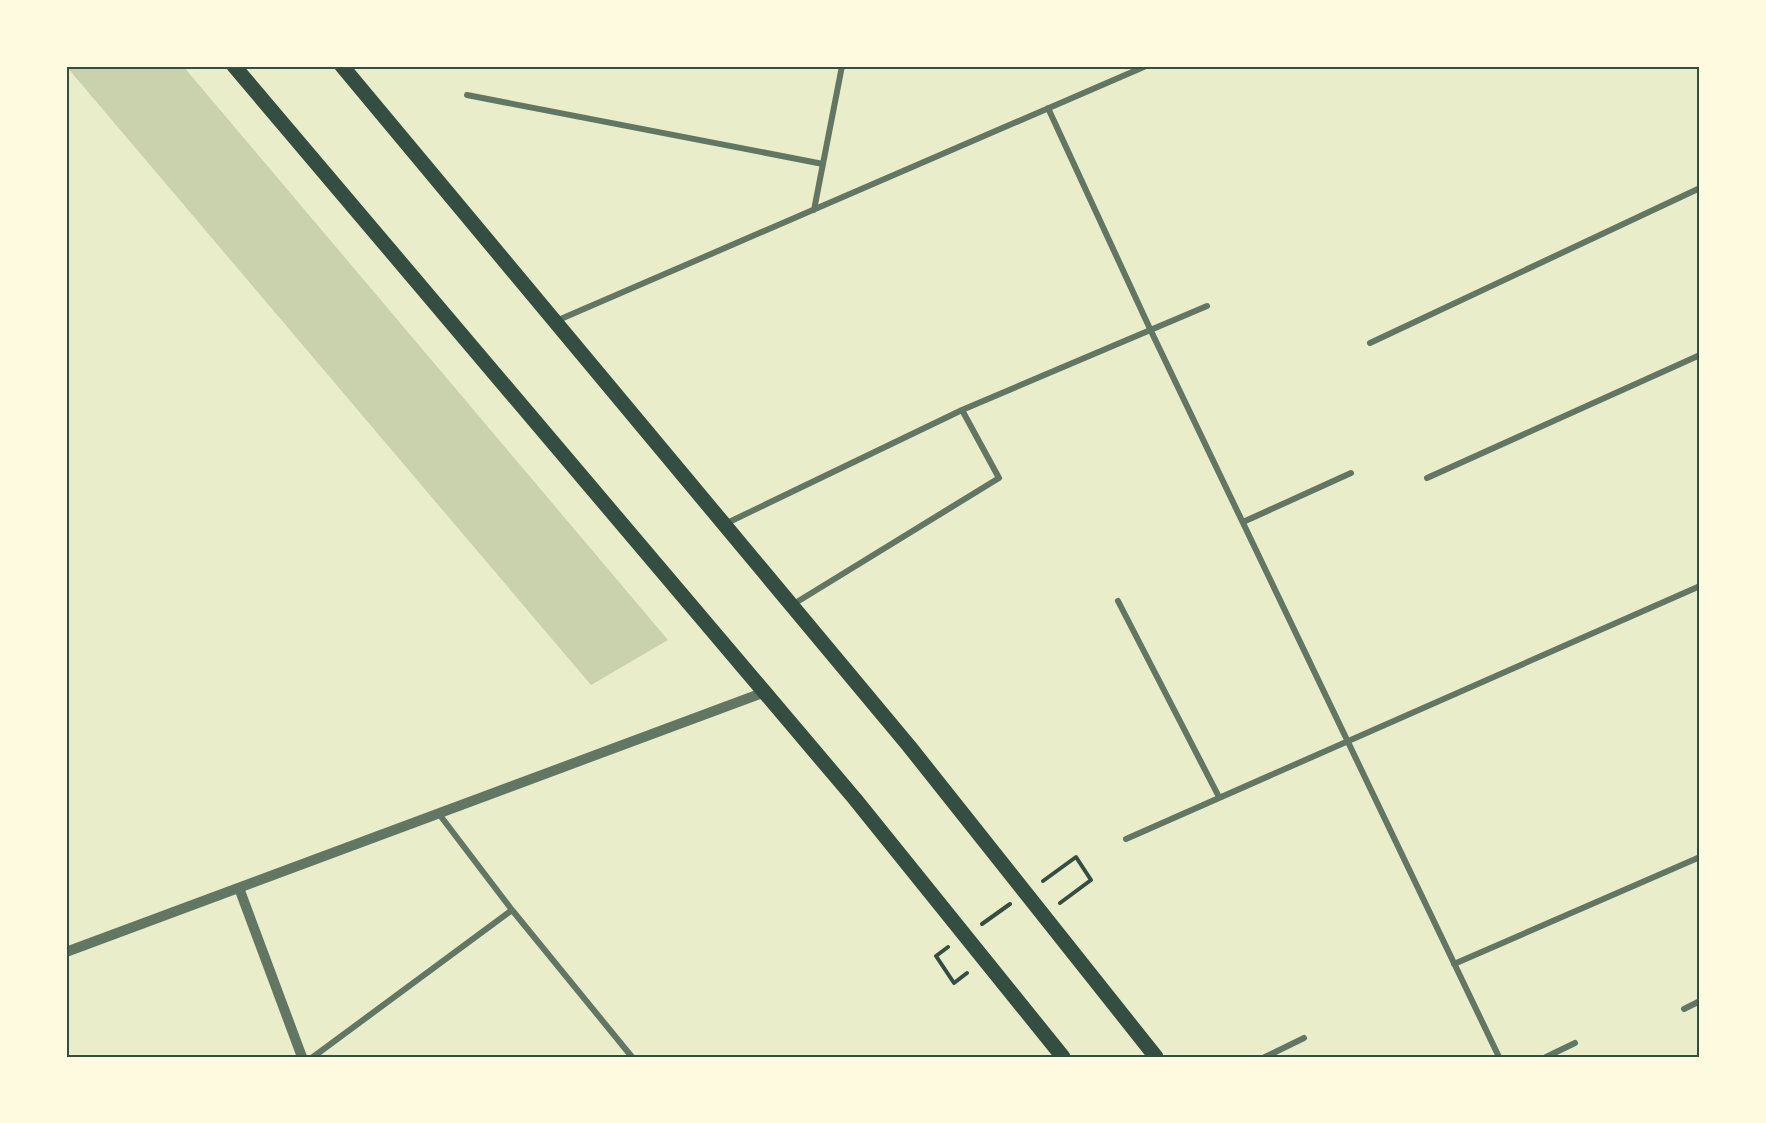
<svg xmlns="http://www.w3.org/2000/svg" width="1766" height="1123" viewBox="0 0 1766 1123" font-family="Figtree,sans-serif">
<rect width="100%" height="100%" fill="#e9edc9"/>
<path fill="#cad2ad" d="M66,66H183L668,640L591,685Z"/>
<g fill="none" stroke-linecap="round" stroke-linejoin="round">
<path stroke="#344e41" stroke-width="4" d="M1043,881L1076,857L1091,880L1060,903
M982,924L1010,904
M948,947L936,956L954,983L967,973"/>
<path stroke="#617663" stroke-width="6" d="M467,95L823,164
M1048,108L1151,331L1499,1057
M814,210L842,66
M556,321L1146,66
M1370,343L1700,188
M1427,478L1700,355
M1243,522L1351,473
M725,524L962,410L1207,306
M1118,601L1219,797
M792,605L999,478L962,410
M439,814L512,910L632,1057
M1126,839L1700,586
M1454,964L1700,857
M1684,1009L1700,1001
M313,1057L512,910
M1265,1057L1304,1038
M1546,1057L1575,1043"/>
<path stroke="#617663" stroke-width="10" d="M239,888L302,1057
M66,952L765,692"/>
<path stroke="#344e41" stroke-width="15" d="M234,66L855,799L1063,1057
M342,66L909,746L1156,1057"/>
</g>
<rect width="1766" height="1123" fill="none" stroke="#fefae0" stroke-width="135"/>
<rect x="68" y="68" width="1630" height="988" fill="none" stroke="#344e41" stroke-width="2"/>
</svg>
